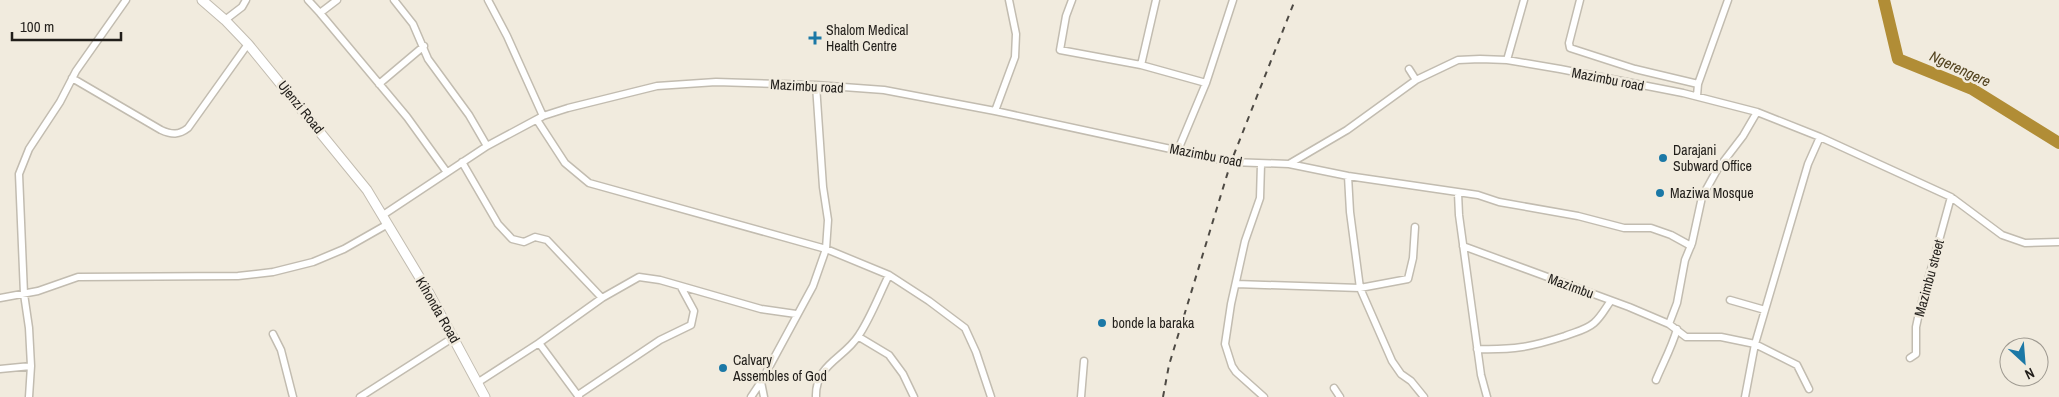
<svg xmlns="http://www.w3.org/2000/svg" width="2059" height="397" viewBox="0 0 2059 397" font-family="'Archivo Narrow',sans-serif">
<rect width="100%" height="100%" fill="#f1ebde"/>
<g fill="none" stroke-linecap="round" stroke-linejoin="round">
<path stroke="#b18d36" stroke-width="12" d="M1884,0L1898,59L1972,89L2059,143"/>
<g stroke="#c2bcb0" stroke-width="9">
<path id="street" d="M308,0L320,13L337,0
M394,0L413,24L428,59L469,115L487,146
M488,0L507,36L543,116
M1072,0L1066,16L1060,50L1141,65L1206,83
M1580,0L1569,43L1570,48L1635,69L1698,84
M320,13L407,117L446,171
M225,20L242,7L246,0
M1507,60L1524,0
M1141,65L1156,0
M1409,69L1416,80
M72,78L161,130C172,135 179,135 188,128L248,44
M379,84L424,46
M1697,96L1698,84L1728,0
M995,111L1015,57L1016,34L1009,0
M537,120L565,163L589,183L826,249L889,275L929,301L965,328L976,352L991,397
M1178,150L1206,83L1233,0
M462,162L498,224L512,239L524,242L535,237L547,240L602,298
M1261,164L1260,198L1245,241L1231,304L1225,344L1232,366L1236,372L1264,397
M1289,164L1348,176L1478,195L1499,202L1578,216L1624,228H1651L1671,235L1691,246
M1348,176L1350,212L1360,288L1392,361L1401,374L1411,381L1424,397
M1458,193L1459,215L1481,375L1487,397
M383,215L487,146L543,116L568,108L657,86L716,82L816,85L884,90L995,111L1231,162L1289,164L1347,130L1416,80L1458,60L1480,59L1507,60L1560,69L1683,93L1757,112L1820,137L1951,197L2002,235L2025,243L2059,242
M1463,246L1629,307L1669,324L1686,337H1721L1755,344L1808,164L1820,137
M1236,284L1360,288L1408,279L1413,258L1415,227
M0,298L38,291L78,277L238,276L273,272L313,262L344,249L388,224
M1730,300L1765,310
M1669,324L1677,303L1685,260L1692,243L1702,197L1717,170L1743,136L1757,112
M273,334L281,350L293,397
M859,337L889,355L903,374L914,397
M539,343L579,397
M1477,349C1514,350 1531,347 1565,336C1575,332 1586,330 1594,323C1601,317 1605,309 1610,302
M1910,358L1916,354V327L1919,313L1951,197
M0,369L31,366
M1656,380C1663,363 1672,347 1677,329
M477,383L539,343L602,298L639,277L660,280L761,309L796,314
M1334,388L1340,397
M578,395L660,340L691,325L694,311L681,287
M29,397L31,366L29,328L24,294L19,174L29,149L60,102L76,71L126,0
M360,397L454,337
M751,397L761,382
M764,397L761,382L813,286L826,249L828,220L823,187L816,85
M816,397C815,364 844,359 859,335C871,317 879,295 889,275
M1081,397L1084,361
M1745,397L1755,344L1797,365L1809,389"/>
</g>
<g stroke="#c2bcb0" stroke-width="11">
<path id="secondary" d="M202,0L225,20L248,44L367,190L429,293L485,397"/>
</g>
<use href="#street" stroke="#fff" stroke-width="6"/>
<use href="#secondary" stroke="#fff" stroke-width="9"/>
<path stroke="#4e4a44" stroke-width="2" stroke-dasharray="6 6" stroke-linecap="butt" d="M1163,397L1169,365L1231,162L1295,0"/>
</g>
<g fill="#1b78a6" stroke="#f1ebde" stroke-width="2">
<path d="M812.5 30.5h5v5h5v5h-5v5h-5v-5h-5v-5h5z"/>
<circle cx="1663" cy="158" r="5"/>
<circle cx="1660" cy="193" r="5"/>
<circle cx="1102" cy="323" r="5"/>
<circle cx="723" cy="368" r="5"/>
</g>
<g text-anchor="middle" stroke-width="5" stroke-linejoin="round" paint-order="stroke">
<g font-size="14" fill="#211e1a" stroke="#f1ebde" text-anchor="start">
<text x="826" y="35">Shalom Medical<tspan x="826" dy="16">Health Centre</tspan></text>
<text x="1673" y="155">Darajani<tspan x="1673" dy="16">Subward Office</tspan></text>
<text x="1670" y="198">Maziwa Mosque</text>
<text x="1112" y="328">bonde la baraka</text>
<text x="733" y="365">Calvary<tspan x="733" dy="16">Assembles of God</tspan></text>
</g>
<g font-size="14" fill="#211e1a" stroke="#f1ebde">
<text transform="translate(1608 79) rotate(11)" y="5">Mazimbu road</text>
<text transform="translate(807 86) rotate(3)" y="5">Mazimbu road</text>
<text transform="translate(301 107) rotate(51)" y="5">Ujenzi Road</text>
<text transform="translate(1206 155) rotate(11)" y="5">Mazimbu road</text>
<text transform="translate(1929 278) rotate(-75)" y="5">Mazimbu street</text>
<text transform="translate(1571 286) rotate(20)" y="5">Mazimbu</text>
<text transform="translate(438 310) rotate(60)" y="5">Kihonda Road</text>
</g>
<g font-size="15" font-style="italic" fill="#52421e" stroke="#f1ebde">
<text transform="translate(1960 69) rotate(25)" y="5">Ngerengere</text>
</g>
</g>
<g transform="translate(2024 362) rotate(154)"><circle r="24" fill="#f1ebde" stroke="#9e9990"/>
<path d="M0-4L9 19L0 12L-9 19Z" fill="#1b78a6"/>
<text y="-8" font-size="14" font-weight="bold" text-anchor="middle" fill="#211e1a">N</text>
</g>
<path d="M12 32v8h109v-8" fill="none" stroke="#211e1a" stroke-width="2.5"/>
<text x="20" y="32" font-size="15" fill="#211e1a" stroke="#f1ebde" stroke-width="4" paint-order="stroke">100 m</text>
</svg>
